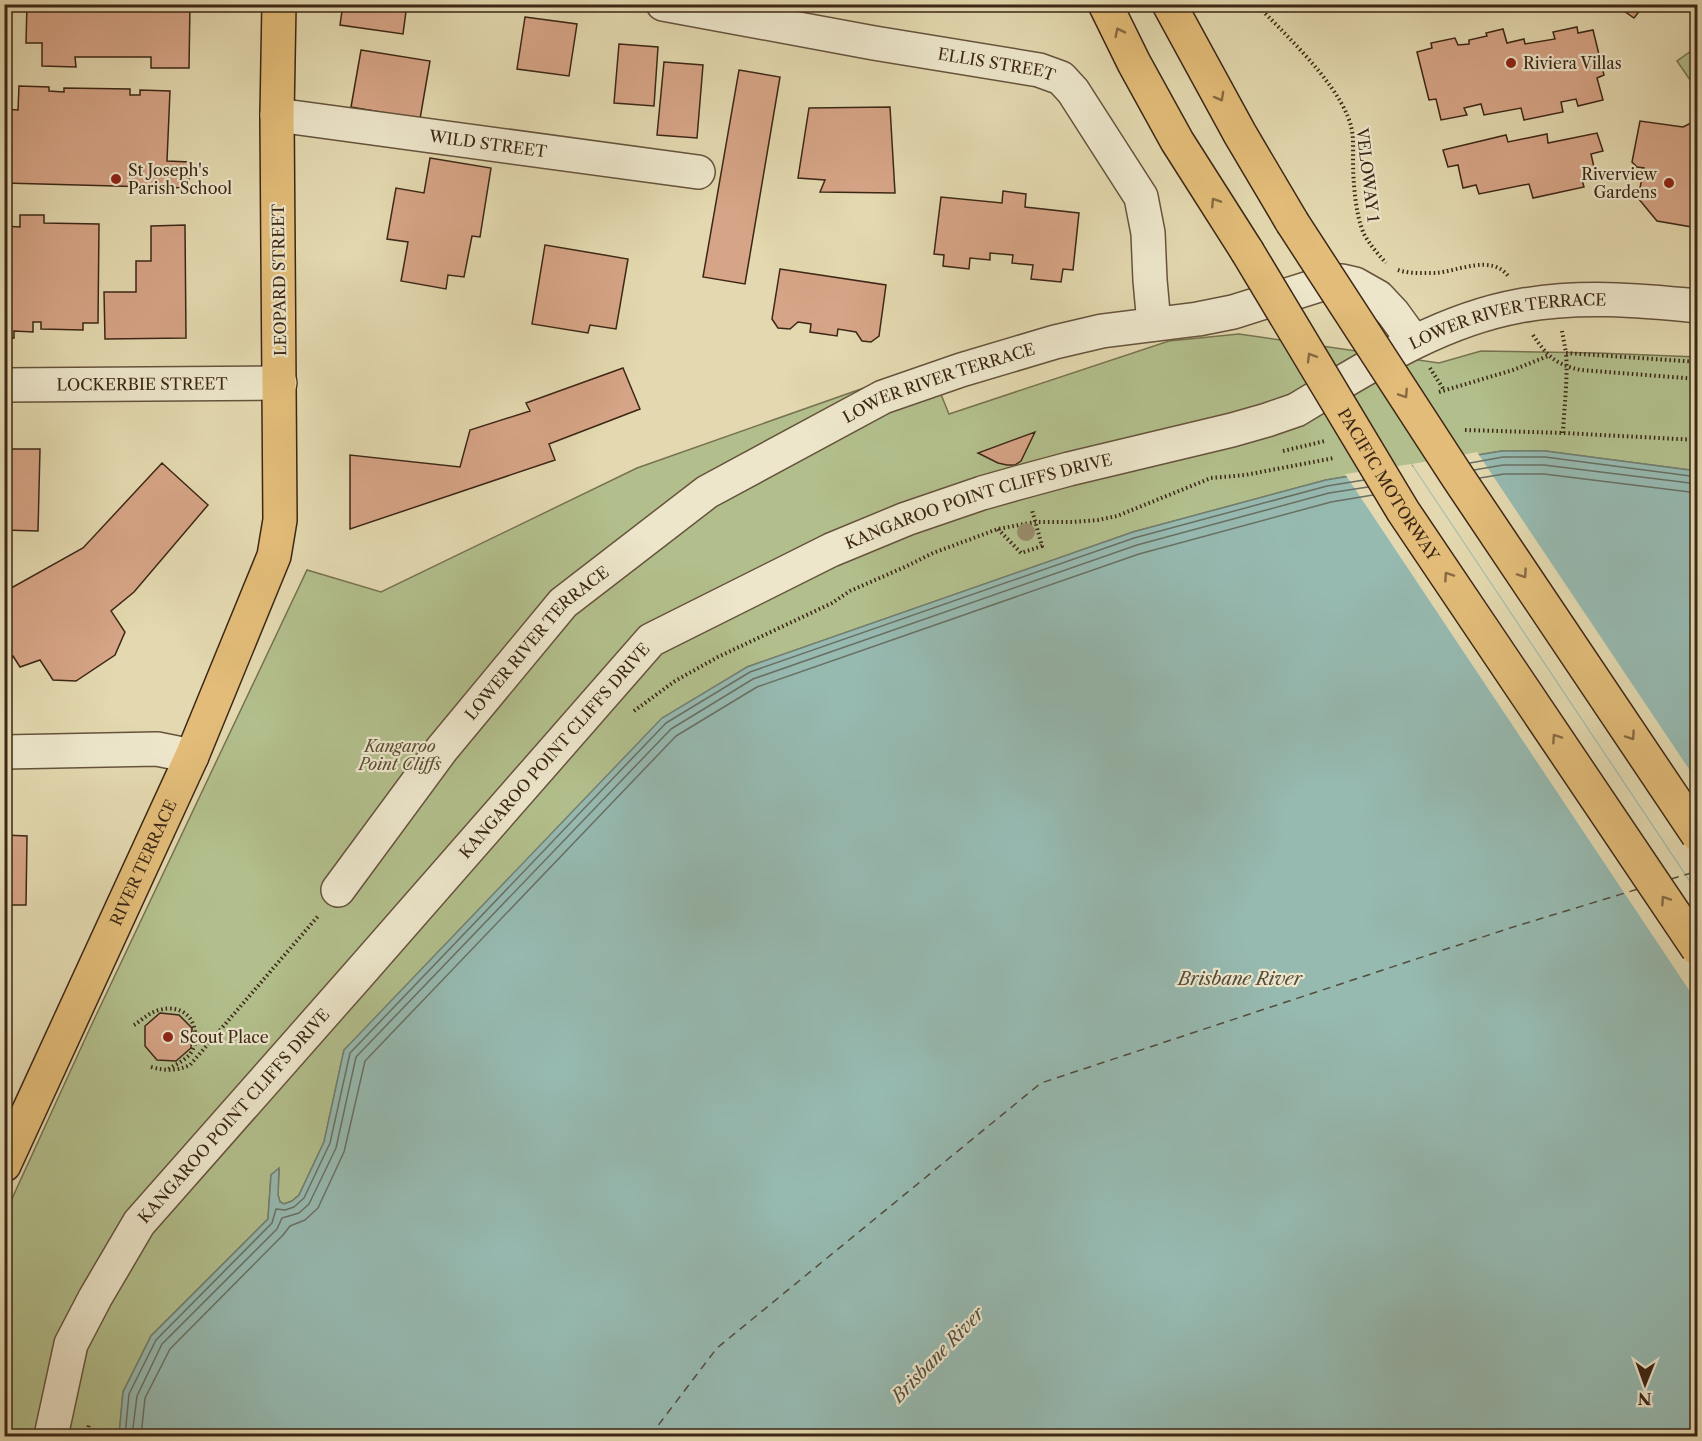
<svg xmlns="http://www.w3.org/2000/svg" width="1702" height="1441" viewBox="0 0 1702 1441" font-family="'Libre Caslon Text',serif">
<rect width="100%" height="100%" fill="#e3d8af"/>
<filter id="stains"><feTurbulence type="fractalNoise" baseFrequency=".00333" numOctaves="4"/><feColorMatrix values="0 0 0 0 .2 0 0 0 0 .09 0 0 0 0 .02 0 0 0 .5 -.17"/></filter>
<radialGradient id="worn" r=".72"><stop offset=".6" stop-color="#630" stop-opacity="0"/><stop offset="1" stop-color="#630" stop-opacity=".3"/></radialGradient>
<path fill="#b2bf8c" stroke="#777351" stroke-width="1.5" d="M1697,47V90L1677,61Z
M1239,334L1439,363L1481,351L1598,353L1697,357V471L1545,451H1502L1326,480L1133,532L747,667L344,1050L324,1142L299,1195L292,1201L284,1204L280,1202L278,1195L279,1169L271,1175L268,1219L151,1336L123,1392L119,1436H5V1214L91,1026L307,570L381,592L637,468L929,365L949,414L1169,341Z"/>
<path fill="#96b9b0" stroke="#727f72" stroke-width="1.5" d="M1502,451H1545L1697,471V1436H119L123,1392L151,1336L268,1219L271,1175L279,1168L278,1195L280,1202L284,1204L292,1201L299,1195L324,1142L344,1050L662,718L747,667L1133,532L1326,480Z"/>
<path fill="#e3d8af" d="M1477,452L1697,781V891L1412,464Z
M1411,464L1697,893V1002L1345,474Z"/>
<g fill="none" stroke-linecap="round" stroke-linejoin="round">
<path stroke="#697063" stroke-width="1.5" d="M1470,463L1503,457H1545L1698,477
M1474,470L1503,465H1544L1698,484
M1480,478L1504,474H1544L1698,493
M125,1436L129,1394L156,1340L272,1223L276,1209L285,1210L294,1207L304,1198L330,1143L350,1053L666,723L750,672L1134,538L1327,486L1364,480
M132,1436L137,1396L162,1344L277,1229L282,1218L299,1213L309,1204L336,1148L356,1057L671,729L753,679L1137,545L1329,493L1368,487
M141,1436L145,1398L170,1349L283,1235L290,1226L305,1220L318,1208L344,1152L365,1061L676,736L757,687L1139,554L1331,502L1373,495"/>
<path stroke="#524c3c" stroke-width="1.5" stroke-dasharray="8 6" stroke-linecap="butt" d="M1671,879L1698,871
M650,1436L717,1348L1041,1083L1510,928L1638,889"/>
</g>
<path fill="#d6a486" stroke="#3c2716" stroke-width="1.5" d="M27,4H190L189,68H151V57H75L76,67L42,66V43H26Z
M343,4H407L403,34L340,25Z
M1614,4H1645L1634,18Z
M525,17L577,24L569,76L517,69Z
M1577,27L1578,33L1593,30L1604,75L1597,78L1603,100L1578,106L1576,99L1561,102L1563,112L1524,120L1521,108L1484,115L1481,104L1464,108L1467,115L1441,120L1436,99L1429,100L1417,52L1432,48L1431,43L1455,38L1458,45L1469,44V40L1487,36L1486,33L1503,29L1507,43L1524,39L1525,44L1555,39L1553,32Z
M619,44L658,47L654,106L614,103Z
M361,50L430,61L420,119L351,107Z
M664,62L703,65L697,138L657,135Z
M739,70L780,77L745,284L703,277Z
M19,86L49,87V91L64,92V88L130,89V95H140V90L170,91L167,161L190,162L189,188L4,183V109L18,110Z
M890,107L895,193L820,192L825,180L798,178L809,108Z
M1697,120L1698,228L1657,221L1638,198L1644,168L1637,167L1632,162L1640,121L1683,127Z
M1597,133L1603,151L1591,154L1596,176L1582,180L1584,187L1533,198L1529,184L1479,194L1476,185L1463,188L1458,165L1448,167L1443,150L1506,135L1508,142L1547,134L1548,143Z
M430,158L491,168L480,237L472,236L464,277L448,275L446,289L401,281L408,242L387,239L396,188L424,193Z
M1003,191L1026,194L1025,207L1079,213L1073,270L1063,269L1061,282L1031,279L1033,265L1012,263L1013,255L990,253V260L970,258L969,269L943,266L944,255L934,254L941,197L1002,203Z
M20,215H44V223L99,224L98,323H83V330L41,329V322H33V332L14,331V338H4V226L20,227Z
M185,225L186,338L105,339L104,292H136V261H151V226Z
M545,245L628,259L616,329L590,325L588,333L532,324Z
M780,269L886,285L879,336L871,342L862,341L856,332L838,329L837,336L810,332L811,324L798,322L790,329L778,328L772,319Z
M623,368L640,409L549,444L555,460L350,529V455L460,467L470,430L530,411L526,403Z
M1035,432L1021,461L1015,465H1007L998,463L978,453Z
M4,449H40L38,531L4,530Z
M162,463L208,505L134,592L111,611L125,632L115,655L76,681L53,680L40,660L20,667L13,656L4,660V592L83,548Z
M4,835L27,836L26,905H4Z
M160,1013L179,1015L192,1028L191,1048L176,1061L157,1060L145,1046V1026Z"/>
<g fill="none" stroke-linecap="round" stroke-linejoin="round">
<g stroke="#66533c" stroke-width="36">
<g id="minor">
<path id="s1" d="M663,4L874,43L1039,70L1061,78L1073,91L1141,197L1148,233L1150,280L1154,324"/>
<path id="s2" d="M277,115L698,172"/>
<path id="s3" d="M4,385L280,383"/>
<path d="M4,752L157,749L192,756"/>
<path id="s4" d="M338,890L442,749L563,603L707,492L883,397L961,370L1055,342L1102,331L1198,319L1233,312L1319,285L1335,281H1342L1355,284L1378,297L1393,313L1414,342"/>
<path id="s5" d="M51,1436L71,1344L95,1298L139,1223L357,976L651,640L831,550L906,519L982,493L1021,482L1069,469L1232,430L1267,420L1296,410C1366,368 1437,321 1519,306C1579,295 1638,300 1698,306"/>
</g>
</g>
<g stroke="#3c2716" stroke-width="36">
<g id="major">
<path id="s6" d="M4,1165L192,756L274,556L280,520L277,115L279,4"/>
</g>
</g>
<g stroke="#3c2716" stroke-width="36">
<path id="highway" d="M1105,4L1134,63L1177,141L1247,251
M1169,4L1240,134L1292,222"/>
</g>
<path stroke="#3c2716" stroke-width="4" stroke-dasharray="1.5 3" stroke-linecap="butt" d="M1256,4C1285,34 1333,79 1348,117C1354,132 1353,142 1353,158C1353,180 1355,214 1364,234C1370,245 1378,254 1386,263
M1398,270C1410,274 1423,273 1436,273C1458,271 1492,254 1508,276
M1562,331L1566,353L1698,362
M1533,335C1547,356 1556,365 1581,370L1698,379
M1430,368L1444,390
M1439,392L1513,370L1548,356
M1465,430L1563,433L1698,440
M1563,433C1564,406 1568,380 1566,353
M1283,451L1325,441
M998,529L1021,553L1042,546L1032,510
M634,711L675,681L718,657L832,603L850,591L907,566L933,553L998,529L1035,522H1073L1098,520L1117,516L1211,478L1245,475L1334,458
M134,1025C142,1020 150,1012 159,1010C181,1004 197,1017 195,1040C195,1043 195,1046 193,1049C189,1059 176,1064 167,1070
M151,1067C166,1071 177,1071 190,1065L319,915
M87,1436L89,1423"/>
<use href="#minor" stroke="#ede6cb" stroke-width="33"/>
<use href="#major" stroke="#e2bc78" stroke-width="33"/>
<use href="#highway" stroke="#e2bc78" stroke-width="33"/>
<g stroke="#3c2716" stroke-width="36" stroke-linecap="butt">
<g id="highway-bridge">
<path d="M1292,222L1457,476L1698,835"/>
<path id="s7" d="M1247,251L1403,511L1698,949"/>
</g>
</g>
<use href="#highway-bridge" stroke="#e2bc78" stroke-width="33"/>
</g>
<circle fill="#988c6b" cx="1026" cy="532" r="9"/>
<defs><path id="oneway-chevron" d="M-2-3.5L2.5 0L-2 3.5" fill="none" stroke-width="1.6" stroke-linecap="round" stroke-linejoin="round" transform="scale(1.5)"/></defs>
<g stroke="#876a42">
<use href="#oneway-chevron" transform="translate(1119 32) rotate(-116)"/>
<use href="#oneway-chevron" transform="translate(1220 97) rotate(61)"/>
<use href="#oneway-chevron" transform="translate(1215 202) rotate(-123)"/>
<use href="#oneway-chevron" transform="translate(1311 357) rotate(-121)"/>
<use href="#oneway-chevron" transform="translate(1404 394) rotate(57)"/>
<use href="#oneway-chevron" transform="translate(1523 574) rotate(56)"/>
<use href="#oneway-chevron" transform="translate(1448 576) rotate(-124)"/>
<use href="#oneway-chevron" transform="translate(1631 736) rotate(56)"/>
<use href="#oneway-chevron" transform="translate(1556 738) rotate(-124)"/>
<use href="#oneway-chevron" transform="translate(1665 900) rotate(-124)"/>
</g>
<g fill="#8f2418" stroke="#ede6cb" stroke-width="2">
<circle cx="1511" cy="63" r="6"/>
<circle cx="116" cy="179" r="6"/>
<circle cx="1669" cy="183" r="6"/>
<circle cx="168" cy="1037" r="6"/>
</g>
<g text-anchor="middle" stroke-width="4.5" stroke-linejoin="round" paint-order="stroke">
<g font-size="16" fill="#3c2716" stroke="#ede6cb" text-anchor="start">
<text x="1523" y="69">Riviera Villas</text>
<text x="128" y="176">St Joseph's<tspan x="128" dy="18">Parish School</tspan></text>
<text x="1657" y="180" text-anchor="end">Riverview<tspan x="1657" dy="18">Gardens</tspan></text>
<text x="180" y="1043">Scout Place</text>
</g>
<g font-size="16" fill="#3c2716" stroke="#ede6cb">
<text dy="6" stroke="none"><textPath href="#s1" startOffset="339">ELLIS STREET</textPath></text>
<text dy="6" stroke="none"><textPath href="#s2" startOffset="213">WILD STREET</textPath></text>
<text transform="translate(1368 175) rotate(83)" y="6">VELOWAY 1</text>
<text transform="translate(279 280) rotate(-91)" y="6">LEOPARD STREET</text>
<text dy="6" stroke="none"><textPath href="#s5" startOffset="1930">LOWER RIVER TERRACE</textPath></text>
<text dy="6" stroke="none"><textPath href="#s3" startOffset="138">LOCKERBIE STREET</textPath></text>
<text dy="6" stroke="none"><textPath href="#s4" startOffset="804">LOWER RIVER TERRACE</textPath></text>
<text dy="6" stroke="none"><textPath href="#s7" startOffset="273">PACIFIC MOTORWAY</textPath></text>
<text dy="6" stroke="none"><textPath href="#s5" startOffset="1366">KANGAROO POINT CLIFFS DRIVE</textPath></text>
<text dy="6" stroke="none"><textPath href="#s4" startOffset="318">LOWER RIVER TERRACE</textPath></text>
<text dy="6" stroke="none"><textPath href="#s5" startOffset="862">KANGAROO POINT CLIFFS DRIVE</textPath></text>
<text dy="6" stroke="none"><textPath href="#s6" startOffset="333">RIVER TERRACE</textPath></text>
<text dy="6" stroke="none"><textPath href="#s5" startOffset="376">KANGAROO POINT CLIFFS DRIVE</textPath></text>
</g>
<g font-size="16" font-style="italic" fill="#5a4d34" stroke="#ede6cb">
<text x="400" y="752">Kangaroo<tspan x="400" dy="18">Point Cliffs</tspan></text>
</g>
<g font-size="18" font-style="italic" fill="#524c3c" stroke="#ede6cb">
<text x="1240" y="985">Brisbane River</text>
<text transform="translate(938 1355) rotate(-46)" y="6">Brisbane River</text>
</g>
</g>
<rect width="1702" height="1441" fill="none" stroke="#e3d8af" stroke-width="24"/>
<rect x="6" y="6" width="1690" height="1429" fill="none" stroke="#3c2716" stroke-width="3"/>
<rect x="12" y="12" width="1678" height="1417" fill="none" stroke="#3c2716" stroke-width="1.5"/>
<g transform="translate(1645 1384) rotate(181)" stroke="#ede6cb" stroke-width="4.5" paint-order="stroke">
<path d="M0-4.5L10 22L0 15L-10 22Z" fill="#3c2716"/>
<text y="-9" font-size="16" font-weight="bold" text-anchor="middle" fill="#3c2716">N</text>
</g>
<rect width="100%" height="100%" filter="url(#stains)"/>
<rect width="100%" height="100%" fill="url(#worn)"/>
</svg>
